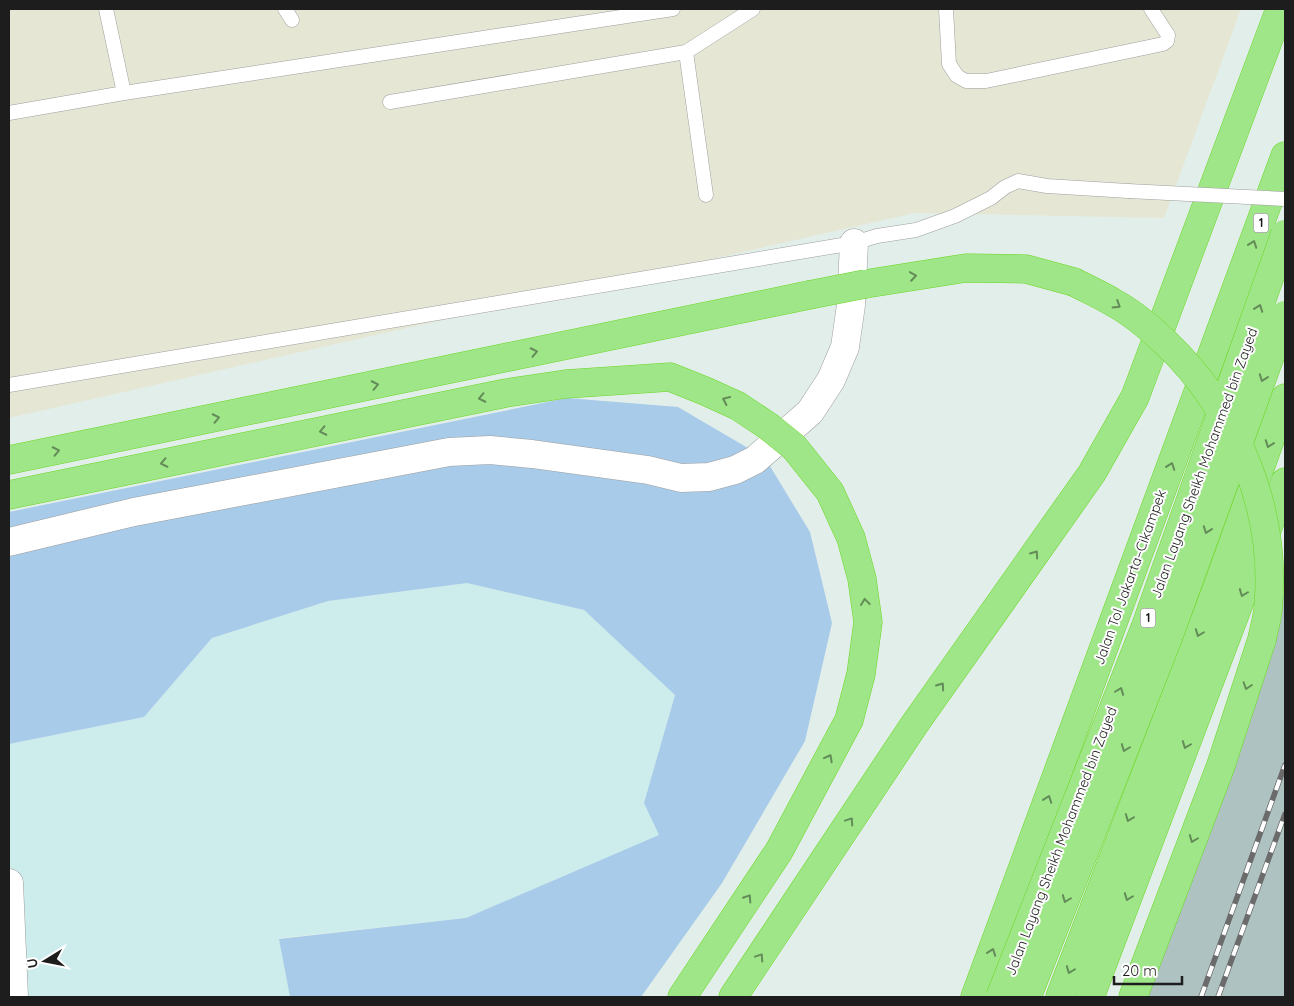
<svg xmlns="http://www.w3.org/2000/svg" width="1294" height="1006" viewBox="0 0 1294 1006" font-family="Quicksand,sans-serif">
<rect width="100%" height="100%" fill="#e2eeea"/>
<path fill="#e5e7d4" d="M9,9H1241L1164,218L915,213L9,418Z"/>
<path fill="#aec3c1" d="M1285,591V997H1124Z"/>
<path fill="#cdeded" d="M467,583L584,610L675,695L644,803L660,835L466,918L279,938L290,997H9V744L144,717L212,638L328,601Z"/>
<path fill="#a7cbe9" d="M567,398L678,407L765,458L810,532L832,623L805,741L722,883L641,997H290L279,939L466,918L659,835L644,803L675,695L584,610L467,583L328,601L212,638L144,717L9,744V512Z"/>
<g fill="none" stroke-linecap="round" stroke-linejoin="round">
<g stroke="#9e9e9e" stroke-width="15">
<path id="lane" d="M106,9L124,93
M285,9L292,20
M946,9L949,64L957,76L966,81H986L1163,44L1167,41L1168,35L1151,9
M390,102L686,52
M9,113L124,93L673,9
M706,195L686,52L753,9
M9,385L854,243L877,236L916,230L955,216L991,198L1005,187L1018,181L1047,186L1128,191"/>
</g>
<g stroke="#9e9e9e" stroke-width="29">
<path id="street" d="M9,542L134,512L449,452L490,450L532,454L648,470L681,478L709,477L735,470L755,460L810,412L831,380L845,347L851,305L854,243
M9,883L14,997"/>
</g>
<g stroke="#6bd823" stroke-width="29">
<path id="highway" d="M865,284L966,268L1026,269L1074,282
M9,460L809,295
M9,495L506,393L566,384L670,377L705,391L738,406L768,426
M682,997L779,851L849,720L861,674L868,622L862,579L851,538L830,492L794,447
M733,997L914,725L1092,473L1135,397L1280,9
M975,997L1285,156
M1060,997L1217,588L1285,398
M1090,997L1285,482
M1133,997L1221,765L1262,639"/>
</g>
<use href="#lane" stroke="#fff" stroke-width="14"/>
<use href="#street" stroke="#fff" stroke-width="28"/>
<use href="#highway" stroke="#9fe689" stroke-width="28"/>
<g stroke="#6b6b6b" stroke-width="5.5">
<path id="rail" d="M1201,997L1285,765
M1218,997L1285,814"/>
</g>
<use href="#rail" stroke="#fff" stroke-width="4" stroke-dasharray="11" stroke-linecap="butt"/>
<g stroke="#9e9e9e" stroke-width="15" stroke-linecap="butt">
<path id="lane-bridge" d="M1128,191L1285,199"/>
</g>
<g stroke="#6bd823" stroke-width="29" stroke-linecap="butt">
<path id="highway-bridge" d="M1074,282C1087,289 1101,295 1114,303C1133,313 1150,328 1165,342C1236,409 1278,512 1268,609C1267,619 1264,629 1262,639
M809,295L865,284
M768,426L794,447
M1000,997L1145,628L1285,234
M1027,997L1168,638L1285,315"/>
</g>
<use href="#lane-bridge" stroke="#fff" stroke-width="14"/>
<use href="#highway-bridge" stroke="#9fe689" stroke-width="28"/>
</g>
<defs><path id="oneway-chevron" d="M-2-3.5L2.5 0L-2 3.5" fill="none" stroke-width="1.6" stroke-linecap="round" stroke-linejoin="round" transform="scale(1.25)"/></defs>
<g stroke="#648c58">
<use href="#oneway-chevron" transform="translate(1253 244) rotate(-70)"/>
<use href="#oneway-chevron" transform="translate(913 276) rotate(-9)"/>
<use href="#oneway-chevron" transform="translate(1117 305) rotate(32)"/>
<use href="#oneway-chevron" transform="translate(1259 308) rotate(-70)"/>
<use href="#oneway-chevron" transform="translate(534 352) rotate(-12)"/>
<use href="#oneway-chevron" transform="translate(1263 378) rotate(110)"/>
<use href="#oneway-chevron" transform="translate(375 385) rotate(-12)"/>
<use href="#oneway-chevron" transform="translate(482 398) rotate(168)"/>
<use href="#oneway-chevron" transform="translate(726 400) rotate(-155)"/>
<use href="#oneway-chevron" transform="translate(216 418) rotate(-12)"/>
<use href="#oneway-chevron" transform="translate(323 431) rotate(168)"/>
<use href="#oneway-chevron" transform="translate(1269 444) rotate(110)"/>
<use href="#oneway-chevron" transform="translate(56 451) rotate(-12)"/>
<use href="#oneway-chevron" transform="translate(164 463) rotate(168)"/>
<use href="#oneway-chevron" transform="translate(1171 466) rotate(-70)"/>
<use href="#oneway-chevron" transform="translate(1207 530) rotate(110)"/>
<use href="#oneway-chevron" transform="translate(1035 554) rotate(-55)"/>
<use href="#oneway-chevron" transform="translate(1243 593) rotate(111)"/>
<use href="#oneway-chevron" transform="translate(865 602) rotate(-97)"/>
<use href="#oneway-chevron" transform="translate(1199 633) rotate(111)"/>
<use href="#oneway-chevron" transform="translate(941 686) rotate(-55)"/>
<use href="#oneway-chevron" transform="translate(1247 686) rotate(108)"/>
<use href="#oneway-chevron" transform="translate(1120 691) rotate(-69)"/>
<use href="#oneway-chevron" transform="translate(1186 745) rotate(111)"/>
<use href="#oneway-chevron" transform="translate(1125 748) rotate(111)"/>
<use href="#oneway-chevron" transform="translate(829 758) rotate(-62)"/>
<use href="#oneway-chevron" transform="translate(1048 799) rotate(-70)"/>
<use href="#oneway-chevron" transform="translate(1129 818) rotate(111)"/>
<use href="#oneway-chevron" transform="translate(850 821) rotate(-56)"/>
<use href="#oneway-chevron" transform="translate(1193 839) rotate(111)"/>
<use href="#oneway-chevron" transform="translate(1128 897) rotate(111)"/>
<use href="#oneway-chevron" transform="translate(748 898) rotate(-57)"/>
<use href="#oneway-chevron" transform="translate(1066 899) rotate(111)"/>
<use href="#oneway-chevron" transform="translate(992 952) rotate(-70)"/>
<use href="#oneway-chevron" transform="translate(760 957) rotate(-56)"/>
<use href="#oneway-chevron" transform="translate(1070 970) rotate(111)"/>
</g>
<g text-anchor="middle" stroke-width="4" stroke-linejoin="round" paint-order="stroke">
<g fill="#fff" stroke="#616161" stroke-width="1">
<rect x="1253.5" y="213.5" width="15" height="19" rx="4"/>
<rect x="1140.5" y="608.5" width="15" height="19" rx="4"/>
</g>
<g font-size="12" font-weight="bold" fill="#1d1d1d">
<text x="1261" y="227">1</text>
<text x="1148" y="622">1</text>
</g>
<g font-size="14" fill="#1d1d1d" stroke="#fff">
<text transform="translate(1204 463) rotate(-70)" y="5">Jalan Layang Sheikh Mohammed bin Zayed</text>
<text transform="translate(1130 577) rotate(-70)" y="5">Jalan Tol Jakarta–Cikampek</text>
<text transform="translate(1061 841) rotate(-69)" y="5">Jalan Layang Sheikh Mohammed bin Zayed</text>
</g>
</g>
<rect width="1294" height="1006" fill="none" stroke="#1d1d1d" stroke-width="20"/>
<g transform="translate(45 961) rotate(260)" stroke="#ffffff" stroke-width="4" paint-order="stroke">
<path d="M0-4L9 19L0 12L-9 19Z" fill="#1d1d1d"/>
<text y="-8" font-size="14" font-weight="bold" text-anchor="middle" fill="#1d1d1d">U</text>
</g>
<path d="M1114 976v8h68v-8" fill="none" stroke="#1d1d1d" stroke-width="2.5"/>
<text x="1122" y="976" font-size="15" fill="#1d1d1d" stroke="#ffffff" stroke-width="4" paint-order="stroke">20 m</text>
</svg>
